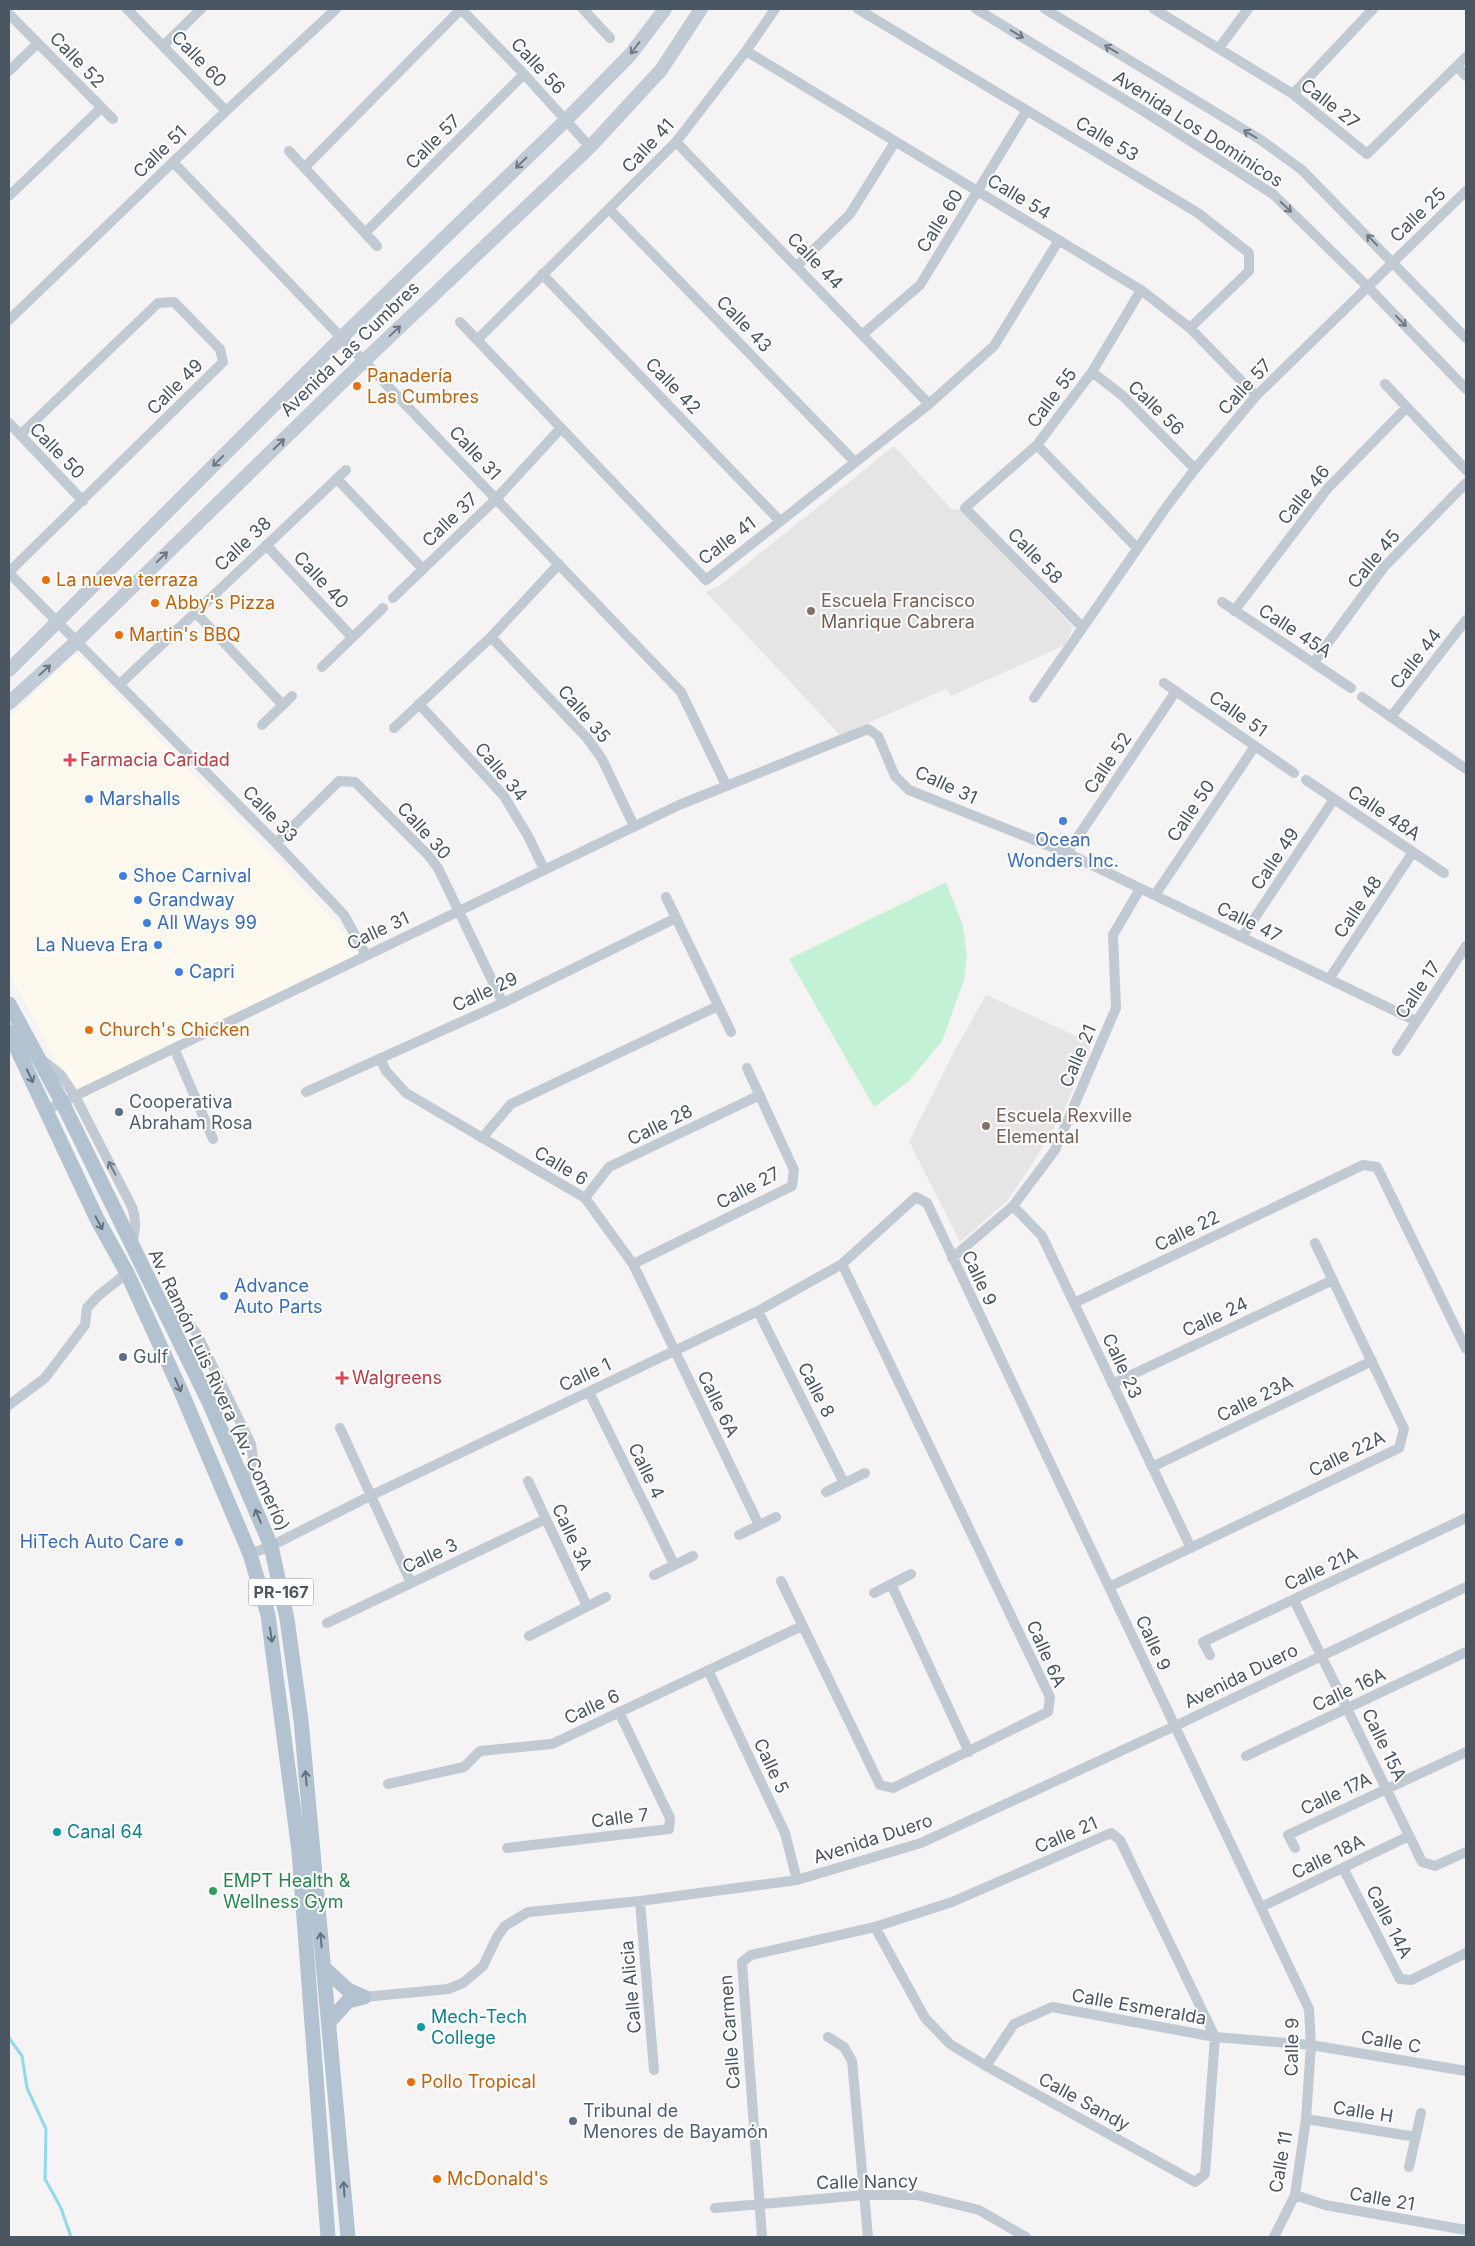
<svg xmlns="http://www.w3.org/2000/svg" width="1475" height="2246" viewBox="0 0 1475 2246" font-family="Inter,sans-serif">
<rect width="100%" height="100%" fill="#f5f3f3"/>
<path fill="#fdf9ef" d="M77,654L338,925L363,963L79,1101L9,973V717Z"/>
<path fill="#e6e4e5" d="M894,446L952,510L960,509L1073,627L1065,645L951,696L946,689L840,735L706,592L719,586Z
M986,995L1092,1043L1064,1111L1033,1163L1007,1201L960,1242L909,1141L955,1050Z"/>
<path fill="#c3f1d5" d="M946,882L963,926L967,956L964,980L942,1041L909,1081L874,1107L789,959Z"/>
<g fill="none" stroke-linecap="round" stroke-linejoin="round">
<path stroke="#90daee" stroke-width="3" d="M9,2038L22,2056L27,2088L46,2129L45,2179L61,2208L71,2237"/>
<path stroke="#c1cad2" stroke-width="10" d="M127,9L226,111
M461,9L524,74L590,147
M583,9L610,38
M858,9L1198,213L1249,253V271L1190,328
M976,9L1145,112L1273,194L1368,287L1466,389
M1045,9L1261,140L1302,170L1466,338
M1154,9L1293,94L1367,154L1466,57
M9,14L113,119
M163,46L201,9
M1219,48L1248,9
M746,51L1141,290L1190,328L1256,396
M1457,66L1466,76
M9,71L38,43
M1293,94L1373,9
M676,142L929,404
M289,151L377,246
M173,162L681,692L726,785
M304,168L461,9
M9,196L101,108
M609,209L855,462
M365,233L524,74
M797,266L850,214L895,142
M542,274L780,521
M9,320L226,111L336,9
M460,322L706,580L929,404L994,346L1059,240
M863,334L920,285L1027,110
M478,339L676,142L746,51L775,9
M1092,372L1123,396L1195,469
M1385,384L1466,470
M9,423L83,501
M1037,445L1137,548
M337,479L423,569
M266,545L352,637
M9,572L223,362L220,349L174,302L158,303L20,435
M9,573L276,843L344,915L366,955
M393,598L496,499L561,428
M1222,602L1351,688
M1234,611L1327,489L1407,407
M195,612L283,705
M1082,627L965,508L1037,445L1092,372L1141,290
M491,637L587,738L602,759L634,826
M1314,662L1384,567L1466,483
M322,667L383,608
M1164,683L1294,773
M120,684L346,470
M1362,697L1466,769
M1034,698L1167,506L1195,469L1256,396L1466,191
M419,704L504,796L528,836L544,869
M1391,717L1466,620
M262,725L292,696
M394,728L491,637L559,564
M1306,780L1444,873
M276,843L339,781L355,782L428,855L438,868L503,1003
M1067,853L1176,691
M1155,895L1255,746
M666,897L731,1032
M1242,937L1334,799
M1329,979L1413,852
M174,1048L213,1139
M1397,1051L1466,946
M380,1058L386,1071L406,1093L585,1198L633,1264L759,1525
M42,1060L61,1075L75,1096L132,1207C137,1221 135,1231 132,1244
M306,1092L503,1003L676,918
M46,1110L679,805L868,729L878,736L895,776L909,790L1067,853L1416,1021
M482,1138L511,1104L718,1006
M585,1198L609,1167L760,1095
M1013,1206L1042,1236L1191,1548
M952,1258L1013,1206L1055,1150L1116,1008L1113,935L1140,889
M633,1264L792,1186L794,1170L747,1068
M1074,1303L1363,1165L1377,1167L1466,1349
M165,1309L191,1326L197,1334L251,1444L253,1458L245,1485
M758,1311L844,1483
M1112,1384L1333,1280
M589,1392L674,1564
M9,1405L45,1378L85,1325L87,1308L98,1296L127,1273
M340,1428L411,1583
M1152,1467L1372,1361
M528,1481L587,1606
M826,1492L865,1473
M739,1535L776,1517
M250,1554L271,1546L370,1496L758,1311L842,1264L916,1197L927,1203L1309,2009L1311,2045L1306,2119L1295,2195L1274,2237
M654,1575L693,1556
M781,1581L880,1785L893,1788L1048,1712L1050,1697L842,1264
M891,1584L969,1752
M1109,1587L1399,1448L1404,1429L1315,1243
M874,1593L911,1574
M1294,1600L1422,1862L1435,1866L1466,1852
M327,1623L546,1519
M529,1636L606,1597
M1210,1655L1203,1642L1466,1518
M708,1670L785,1833L797,1880
M1246,1756L1466,1652
M388,1784L464,1767L480,1751L552,1744L802,1626
M507,1848L669,1829L670,1818L619,1712
M1295,1848L1288,1835L1466,1752
M1343,1868L1400,1979L1411,1980L1466,1953
M640,1901L654,2070
M1261,1907L1409,1836
M364,1997L448,1989L463,1983L483,1966L497,1937L505,1926L528,1912L640,1901L797,1880L921,1843L1175,1726L1466,1587
M828,2037L844,2047L852,2061L868,2237
M986,2066L1014,2024L1052,2007L1215,2037L1311,2045L1466,2071
M1306,2119L1416,2137
M1409,2167L1421,2113
M1295,2195L1325,2205L1466,2230
M715,2208L864,2195H917L979,2210L1026,2237
M762,2237L742,1962L751,1955L875,1927L952,1902L1111,1833L1120,1840L1215,2037L1205,2174L1195,2182L986,2066L950,2044L925,2018L875,1927"/>
<path stroke="#c1cbd6" stroke-width="14" d="M9,670L342,337L566,120L630,55L665,9
M9,703L76,642L365,360L590,147L661,70L701,9"/>
<path stroke="#b3c2d1" stroke-width="15" d="M9,1004L62,1102L209,1402L271,1546L287,1619L301,1720L348,2237
M9,1032L97,1219L127,1273L180,1389L250,1554L268,1615L299,1851L328,2237
M323,1967L348,1990L364,1997
M329,2022L348,2001L364,1997"/>
</g>
<defs><path id="oneway-shaft" d="M-6 0H5M1.5-3L5.5 0L1.5 3" fill="none" stroke-width="1.6" stroke-linecap="round" stroke-linejoin="round" transform="scale(1.25)"/></defs>
<g stroke="#6e7983">
<use href="#oneway-shaft" transform="translate(1017 34) rotate(31)"/>
<use href="#oneway-shaft" transform="translate(1111 49) rotate(-149)"/>
<use href="#oneway-shaft" transform="translate(1250 134) rotate(-149)"/>
<use href="#oneway-shaft" transform="translate(1286 207) rotate(44)"/>
<use href="#oneway-shaft" transform="translate(1372 240) rotate(-134)"/>
<use href="#oneway-shaft" transform="translate(1401 321) rotate(46)"/>
<use href="#oneway-shaft" transform="translate(112 1168) rotate(-118)"/>
</g>
<g stroke="#6e7984">
<use href="#oneway-shaft" transform="translate(635 48) rotate(127)"/>
<use href="#oneway-shaft" transform="translate(521 163) rotate(136)"/>
<use href="#oneway-shaft" transform="translate(395 331) rotate(-43)"/>
<use href="#oneway-shaft" transform="translate(279 444) rotate(-44)"/>
<use href="#oneway-shaft" transform="translate(218 461) rotate(135)"/>
<use href="#oneway-shaft" transform="translate(162 557) rotate(-44)"/>
<use href="#oneway-shaft" transform="translate(45 670) rotate(-42)"/>
</g>
<g stroke="#64717d">
<use href="#oneway-shaft" transform="translate(30 1076) rotate(65)"/>
<use href="#oneway-shaft" transform="translate(99 1223) rotate(62)"/>
<use href="#oneway-shaft" transform="translate(178 1385) rotate(66)"/>
<use href="#oneway-shaft" transform="translate(258 1516) rotate(-113)"/>
<use href="#oneway-shaft" transform="translate(271 1635) rotate(82)"/>
<use href="#oneway-shaft" transform="translate(306 1778) rotate(-95)"/>
<use href="#oneway-shaft" transform="translate(321 1940) rotate(-95)"/>
<use href="#oneway-shaft" transform="translate(344 2189) rotate(-94)"/>
</g>
<g fill="#e8710a" stroke="#fff" stroke-width="2">
<circle cx="357" cy="386" r="5"/>
<circle cx="46" cy="580" r="5"/>
<circle cx="155" cy="603" r="5"/>
<circle cx="119" cy="635" r="5"/>
<circle cx="89" cy="1030" r="5"/>
<circle cx="411" cy="2082" r="5"/>
<circle cx="437" cy="2179" r="5"/>
</g>
<g fill="#8d6e63" stroke="#fff" stroke-width="2">
<circle cx="811" cy="611" r="5"/>
<circle cx="986" cy="1126" r="5"/>
</g>
<g fill="#e0444e" stroke="#fff" stroke-width="2">
<path d="M67.5 752.5h5v5h5v5h-5v5h-5v-5h-5v-5h5z"/>
<path d="M339.5 1370.5h5v5h5v5h-5v5h-5v-5h-5v-5h5z"/>
</g>
<g fill="#3f7fe0" stroke="#fff" stroke-width="2">
<circle cx="89" cy="799" r="5"/>
<circle cx="1063" cy="821" r="5"/>
<circle cx="123" cy="876" r="5"/>
<circle cx="138" cy="900" r="5"/>
<circle cx="147" cy="923" r="5"/>
<circle cx="158" cy="945" r="5"/>
<circle cx="179" cy="972" r="5"/>
<circle cx="224" cy="1296" r="5"/>
<circle cx="179" cy="1542" r="5"/>
</g>
<g fill="#5c6f8a" stroke="#fff" stroke-width="2">
<circle cx="119" cy="1112" r="5"/>
<circle cx="123" cy="1357" r="5"/>
<circle cx="573" cy="2121" r="5"/>
</g>
<g fill="#0f9aa8" stroke="#fff" stroke-width="2">
<circle cx="57" cy="1832" r="5"/>
<circle cx="421" cy="2027" r="5"/>
</g>
<circle fill="#2e9e5b" stroke="#fff" stroke-width="2" cx="213" cy="1891" r="5"/>
<g text-anchor="middle" stroke-width="4" stroke-linejoin="round" paint-order="stroke">
<rect fill="#fff" stroke="#808990" stroke-width="1" x="248.5" y="1578.5" width="65" height="27" rx="4"/>
<g font-size="16" font-weight="bold" fill="#4a5661">
<text x="281" y="1598">PR-167</text>
</g>
<g font-size="18" fill="#4a5661" stroke="#fff">
<text transform="translate(199 59) rotate(46)" y="6">Calle 60</text>
<text transform="translate(77 60) rotate(46)" y="6">Calle 52</text>
<text transform="translate(538 66) rotate(47)" y="6">Calle 56</text>
<text transform="translate(1330 104) rotate(38)" y="6">Calle 27</text>
<text transform="translate(1198 129) rotate(33)" y="6">Avenida Los Dominicos</text>
<text transform="translate(1107 139) rotate(31)" y="6">Calle 53</text>
<text transform="translate(433 142) rotate(-45)" y="6">Calle 57</text>
<text transform="translate(648 146) rotate(-47)" y="6">Calle 41</text>
<text transform="translate(160 152) rotate(-44)" y="6">Calle 51</text>
<text transform="translate(1019 197) rotate(31)" y="6">Calle 54</text>
<text transform="translate(1418 215) rotate(-44)" y="6">Calle 25</text>
<text transform="translate(940 221) rotate(-58)" y="6">Calle 60</text>
<text transform="translate(815 261) rotate(46)" y="6">Calle 44</text>
<text transform="translate(744 324) rotate(46)" y="6">Calle 43</text>
<text transform="translate(350 349) rotate(-44)" y="6">Avenida Las Cumbres</text>
<text transform="translate(673 386) rotate(46)" y="6">Calle 42</text>
<text transform="translate(175 387) rotate(-45)" y="6">Calle 49</text>
<text transform="translate(1245 387) rotate(-47)" y="6">Calle 57</text>
<text transform="translate(1052 398) rotate(-53)" y="6">Calle 55</text>
<text transform="translate(1156 408) rotate(44)" y="6">Calle 56</text>
<text transform="translate(57 451) rotate(46)" y="6">Calle 50</text>
<text transform="translate(475 453) rotate(47)" y="6">Calle 31</text>
<text transform="translate(1304 495) rotate(-51)" y="6">Calle 46</text>
<text transform="translate(450 520) rotate(-44)" y="6">Calle 37</text>
<text transform="translate(727 541) rotate(-37)" y="6">Calle 41</text>
<text transform="translate(243 544) rotate(-43)" y="6">Calle 38</text>
<text transform="translate(1035 556) rotate(46)" y="6">Calle 58</text>
<text transform="translate(1374 559) rotate(-50)" y="6">Calle 45</text>
<text transform="translate(321 580) rotate(47)" y="6">Calle 40</text>
<text transform="translate(1295 631) rotate(33)" y="6">Calle 45A</text>
<text transform="translate(1416 659) rotate(-52)" y="6">Calle 44</text>
<text transform="translate(584 714) rotate(49)" y="6">Calle 35</text>
<text transform="translate(1238 714) rotate(35)" y="6">Calle 51</text>
<text transform="translate(1108 763) rotate(-56)" y="6">Calle 52</text>
<text transform="translate(501 772) rotate(50)" y="6">Calle 34</text>
<text transform="translate(946 785) rotate(25)" y="6">Calle 31</text>
<text transform="translate(1191 811) rotate(-56)" y="6">Calle 50</text>
<text transform="translate(1384 813) rotate(34)" y="6">Calle 48A</text>
<text transform="translate(270 814) rotate(46)" y="6">Calle 33</text>
<text transform="translate(424 831) rotate(48)" y="6">Calle 30</text>
<text transform="translate(1275 859) rotate(-56)" y="6">Calle 49</text>
<text transform="translate(1358 907) rotate(-56)" y="6">Calle 48</text>
<text transform="translate(1249 922) rotate(26)" y="6">Calle 47</text>
<text transform="translate(378 931) rotate(-25)" y="6">Calle 31</text>
<text transform="translate(1418 990) rotate(-56)" y="6">Calle 17</text>
<text transform="translate(485 992) rotate(-25)" y="6">Calle 29</text>
<text transform="translate(1078 1056) rotate(-67)" y="6">Calle 21</text>
<text transform="translate(660 1125) rotate(-26)" y="6">Calle 28</text>
<text transform="translate(561 1166) rotate(31)" y="6">Calle 6</text>
<text transform="translate(748 1188) rotate(-28)" y="6">Calle 27</text>
<text transform="translate(1187 1231) rotate(-26)" y="6">Calle 22</text>
<text transform="translate(979 1278) rotate(65)" y="6">Calle 9</text>
<text transform="translate(1215 1317) rotate(-25)" y="6">Calle 24</text>
<text transform="translate(1122 1366) rotate(65)" y="6">Calle 23</text>
<text transform="translate(585 1375) rotate(-25)" y="6">Calle 1</text>
<text transform="translate(219 1390) rotate(65)" y="6">Av. Ramón Luis Rivera (Av. Comerío)</text>
<text transform="translate(816 1390) rotate(63)" y="6">Calle 8</text>
<text transform="translate(1255 1399) rotate(-26)" y="6">Calle 23A</text>
<text transform="translate(718 1404) rotate(64)" y="6">Calle 6A</text>
<text transform="translate(1347 1454) rotate(-26)" y="6">Calle 22A</text>
<text transform="translate(646 1471) rotate(64)" y="6">Calle 4</text>
<text transform="translate(572 1537) rotate(65)" y="6">Calle 3A</text>
<text transform="translate(430 1556) rotate(-25)" y="6">Calle 3</text>
<text transform="translate(1321 1569) rotate(-25)" y="6">Calle 21A</text>
<text transform="translate(1153 1643) rotate(65)" y="6">Calle 9</text>
<text transform="translate(1046 1654) rotate(66)" y="6">Calle 6A</text>
<text transform="translate(1241 1676) rotate(-26)" y="6">Avenida Duero</text>
<text transform="translate(1349 1690) rotate(-25)" y="6">Calle 16A</text>
<text transform="translate(592 1707) rotate(-25)" y="6">Calle 6</text>
<text transform="translate(1384 1745) rotate(64)" y="6">Calle 15A</text>
<text transform="translate(771 1766) rotate(65)" y="6">Calle 5</text>
<text transform="translate(1336 1794) rotate(-25)" y="6">Calle 17A</text>
<text transform="translate(620 1818) rotate(-7)" y="6">Calle 7</text>
<text transform="translate(1066 1835) rotate(-23)" y="6">Calle 21</text>
<text transform="translate(873 1839) rotate(-18)" y="6">Avenida Duero</text>
<text transform="translate(1328 1857) rotate(-26)" y="6">Calle 18A</text>
<text transform="translate(1389 1922) rotate(63)" y="6">Calle 14A</text>
<text transform="translate(631 1987) rotate(-95)" y="6">Calle Alicia</text>
<text transform="translate(1139 2007) rotate(10)" y="6">Calle Esmeralda</text>
<text transform="translate(730 2032) rotate(-94)" y="6">Calle Carmen</text>
<text transform="translate(1391 2042) rotate(10)" y="6">Calle C</text>
<text transform="translate(1292 2047) rotate(-89)" y="6">Calle 9</text>
<text transform="translate(1084 2102) rotate(29)" y="6">Calle Sandy</text>
<text transform="translate(1363 2112) rotate(9)" y="6">Calle H</text>
<text transform="translate(1281 2162) rotate(-80)" y="6">Calle 11</text>
<text transform="translate(867 2182) rotate(-1)" y="6">Calle Nancy</text>
<text transform="translate(1382 2199) rotate(10)" y="6">Calle 21</text>
</g>
<g font-size="18" fill="#c56008" stroke="#fff" text-anchor="start">
<text x="367" y="382">Panadería<tspan x="367" dy="21">Las Cumbres</tspan></text>
<text x="56" y="586">La nueva terraza</text>
<text x="165" y="609">Abby's Pizza</text>
<text x="129" y="641">Martin's BBQ</text>
<text x="99" y="1036">Church's Chicken</text>
<text x="421" y="2088">Pollo Tropical</text>
<text x="447" y="2185">McDonald's</text>
</g>
<g font-size="18" fill="#785e54" stroke="#fff" text-anchor="start">
<text x="821" y="607">Escuela Francisco<tspan x="821" dy="21">Manrique Cabrera</tspan></text>
<text x="996" y="1122">Escuela Rexville<tspan x="996" dy="21">Elemental</tspan></text>
</g>
<g font-size="18" fill="#be3a42" stroke="#fff" text-anchor="start">
<text x="80" y="766">Farmacia Caridad</text>
<text x="352" y="1384">Walgreens</text>
</g>
<g font-size="18" fill="#366cbe" stroke="#fff" text-anchor="start">
<text x="99" y="805">Marshalls</text>
<text x="1063" y="846" text-anchor="middle">Ocean<tspan x="1063" dy="21">Wonders Inc.</tspan></text>
<text x="133" y="882">Shoe Carnival</text>
<text x="148" y="906">Grandway</text>
<text x="157" y="929">All Ways 99</text>
<text x="148" y="951" text-anchor="end">La Nueva Era</text>
<text x="189" y="978">Capri</text>
<text x="234" y="1292">Advance<tspan x="234" dy="21">Auto Parts</tspan></text>
<text x="169" y="1548" text-anchor="end">HiTech Auto Care</text>
</g>
<g font-size="18" fill="#4e5e75" stroke="#fff" text-anchor="start">
<text x="129" y="1108">Cooperativa<tspan x="129" dy="21">Abraham Rosa</tspan></text>
<text x="133" y="1363">Gulf</text>
<text x="583" y="2117">Tribunal de<tspan x="583" dy="21">Menores de Bayamón</tspan></text>
</g>
<g font-size="18" fill="#0d838f" stroke="#fff" text-anchor="start">
<text x="67" y="1838">Canal 64</text>
<text x="431" y="2023">Mech-Tech<tspan x="431" dy="21">College</tspan></text>
</g>
<g font-size="18" fill="#27864d" stroke="#fff" text-anchor="start">
<text x="223" y="1887">EMPT Health &amp;<tspan x="223" dy="21">Wellness Gym</tspan></text>
</g>
</g>
<rect width="1475" height="2246" fill="none" stroke="#4a5661" stroke-width="20"/>
</svg>
